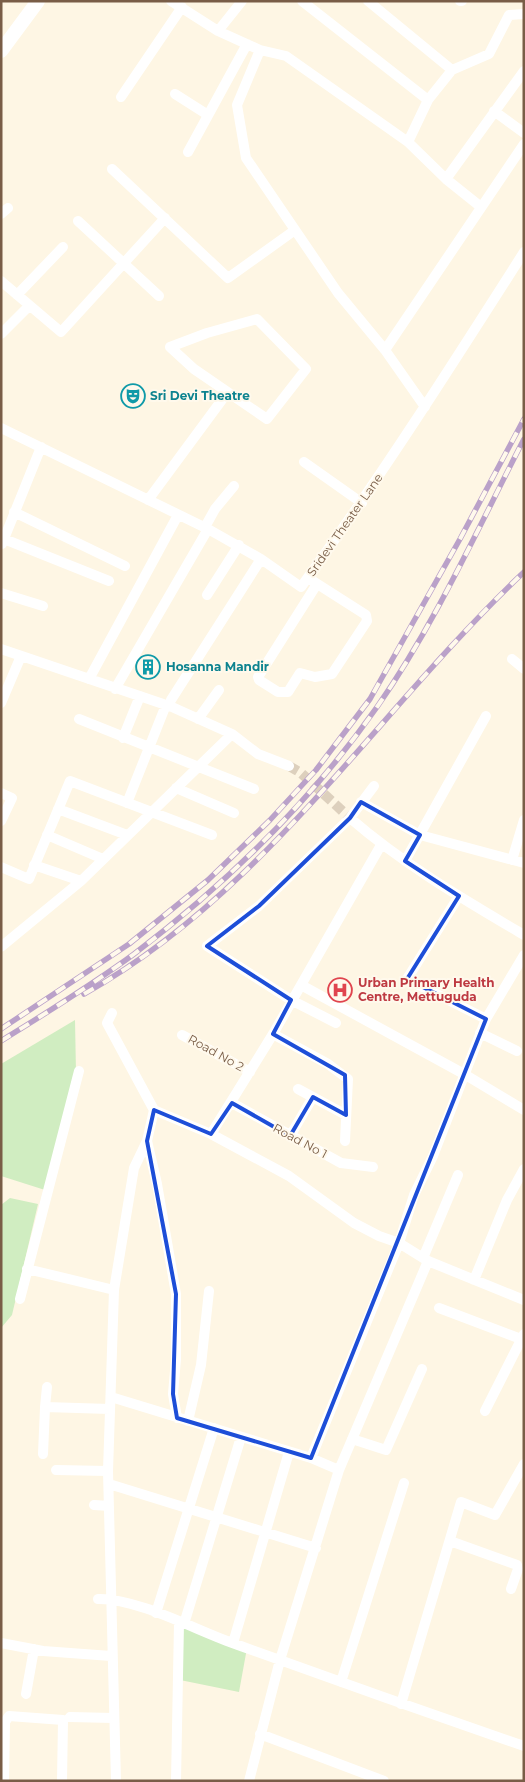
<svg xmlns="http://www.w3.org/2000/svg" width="525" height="1782" viewBox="0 0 525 1782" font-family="Montserrat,sans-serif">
<rect width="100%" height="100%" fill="#fef6e4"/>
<path fill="#d0edc1" d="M75,1020L76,1073L45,1190L1,1176V1064Z
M10,1198L38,1204L12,1315L1,1328V1205Z
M179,1623L247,1648L239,1692L180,1680Z"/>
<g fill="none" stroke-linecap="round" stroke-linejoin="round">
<path stroke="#ddd0bd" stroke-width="10" stroke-dasharray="10 5" stroke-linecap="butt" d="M289,766L301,773L350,818"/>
<path stroke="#fff" stroke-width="10" d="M171,1L218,31L260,50L286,56L408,142L446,179L481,207
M302,1L428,100
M368,1L452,70
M460,1H462
M218,31L242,1
M260,50L237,105L246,158L338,293L385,350L425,407
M175,94L208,115
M121,97L182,7
M494,111L524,133
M408,142L428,100L452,70L489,54L509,15L524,14
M188,152L247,44
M112,169L228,278L295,230
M446,179L524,71
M1,214L8,208
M78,221L159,296
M1,281L61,332L165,218
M17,295L63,247
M257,319L306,369L267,419L194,369L170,347L207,333Z
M1,334L29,306
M385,350L524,144
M1,428L208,529L261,559L301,587C380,478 452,365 524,252
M304,462L362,503
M148,500L227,393
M14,512L125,566
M205,527L215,509L234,486
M4,539L109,581
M2,544L41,447
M308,578L366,615L367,621L332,674L315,677L300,673L288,692H278L259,680L258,677L317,584
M1,593L43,606
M207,595L239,545
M1,649L172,707L232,734L258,754L289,766
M512,659L524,669
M89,679L178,515
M115,689L208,529
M171,700L261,559
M1,703L21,656
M79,719L254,789
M198,719L219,690
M123,738L140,696
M176,788L234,813
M1,793L12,798L1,821
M361,802L420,835L524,863
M127,803L166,705
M58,809L127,835
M350,818C403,864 463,899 524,935
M47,835L103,859
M512,860L524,820
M405,861L486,716
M34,865L81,881
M1,867L29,879L70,781L212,835
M459,896L407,979L486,1019
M1,947L81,881L232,734
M301,985L464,1074L524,1110
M112,1013L107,1023L154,1110L211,1134L289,1176L354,1223L379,1236L399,1243L428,1261L524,1300
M336,1023L291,1000L207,946L259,906L350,818L374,786
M480,1033L517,1051
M273,1034L328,1064L348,1079L345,1141
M182,1035L250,1072
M298,1089L346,1115
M232,1103L341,1163L373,1167
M211,1134L273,1034L381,845
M290,1136L313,1097
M147,1141L157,1184L176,1294V1359L173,1394L177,1418
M423,1258L458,1175
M27,1269L114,1290
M474,1280L507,1200L524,1169
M20,1299L79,1071
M439,1308L521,1339
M111,1397L311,1458L339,1470
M45,1407L47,1387
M485,1411L524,1334
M188,1421L201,1365L209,1291
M352,1439L386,1450L422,1369
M43,1454L45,1407L110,1409
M311,1458L399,1243L414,1195L433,1156L486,1019L524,955
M56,1470L108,1471
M109,1484L316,1548
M94,1505L109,1506
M450,1541L517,1565L518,1569L511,1589
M98,1599C135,1598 192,1628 227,1641C326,1677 425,1712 524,1746
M156,1613L214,1428
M184,1624L241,1437
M1,1643L43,1651L111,1656
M233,1643L289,1452
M341,1682L404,1483
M26,1694L34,1649
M401,1704L461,1502L495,1515L524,1464
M70,1717L113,1718
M260,1734L384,1781
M4,1781L5,1722L9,1716L63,1720L62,1781
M116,1781L108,1471L114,1290L134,1168L147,1141L154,1110
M176,1781L179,1623
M249,1781L280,1660L339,1470L428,1261"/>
<path stroke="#fff" stroke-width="14" d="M1,51L38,1"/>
<g stroke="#baa1c9" stroke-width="5.5">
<path id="rail" d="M84,994C264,894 377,711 524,572
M1,1029L129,944L208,880L270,820L316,770L370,699L460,539L524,419
M1,1041C46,1013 92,985 134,954C225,885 311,801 377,707C435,624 477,530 524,439"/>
</g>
<use href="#rail" stroke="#fff9ec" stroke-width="4" stroke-dasharray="11" stroke-linecap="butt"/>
</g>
<path fill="none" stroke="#1d4ed8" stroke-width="4" stroke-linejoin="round" d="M361,802L420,835L405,861L459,896L407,979L486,1019L311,1458L177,1418L173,1394L176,1294L147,1141L154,1110L211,1134L232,1103L290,1136L313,1097L346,1115L345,1075L273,1034L291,1000L207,946L259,906L350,818Z"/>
<defs>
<g id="theatre-ring" transform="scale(1.25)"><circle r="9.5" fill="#fff9ec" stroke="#0f9aa8" stroke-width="1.5"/><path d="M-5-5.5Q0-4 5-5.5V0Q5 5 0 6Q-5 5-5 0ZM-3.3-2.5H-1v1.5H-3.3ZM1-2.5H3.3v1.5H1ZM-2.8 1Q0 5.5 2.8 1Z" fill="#0f9aa8"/></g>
<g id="building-ring" transform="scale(1.25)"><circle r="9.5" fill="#fff9ec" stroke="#0f9aa8" stroke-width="1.5"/><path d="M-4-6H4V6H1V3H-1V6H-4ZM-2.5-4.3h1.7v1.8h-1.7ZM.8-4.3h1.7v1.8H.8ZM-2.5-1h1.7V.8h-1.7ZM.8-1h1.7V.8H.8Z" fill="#0f9aa8"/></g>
<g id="hospital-ring" transform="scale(1.25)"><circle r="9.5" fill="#fff9ec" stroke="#e0444e" stroke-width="1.5"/><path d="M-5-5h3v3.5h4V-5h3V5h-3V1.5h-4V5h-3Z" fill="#e0444e"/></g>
</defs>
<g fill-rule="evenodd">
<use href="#theatre-ring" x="133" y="396"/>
<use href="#building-ring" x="148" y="667"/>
<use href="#hospital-ring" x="340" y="990"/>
</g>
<g text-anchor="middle" stroke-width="4" stroke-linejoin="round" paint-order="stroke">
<g font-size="12" font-weight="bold" fill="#0d838f" stroke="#fff9ec" text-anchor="start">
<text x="150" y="400">Sri Devi Theatre</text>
<text x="166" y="671">Hosanna Mandir</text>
</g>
<g font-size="12" fill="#795d47" stroke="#fff9ec">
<text transform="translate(345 525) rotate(-55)" y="4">Sridevi Theater Lane</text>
<text transform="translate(216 1053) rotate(29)" y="4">Road No 2</text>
<text transform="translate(300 1141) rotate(28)" y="4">Road No 1</text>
</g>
<g font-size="12" font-weight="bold" fill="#be3a42" stroke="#fff9ec" text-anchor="start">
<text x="358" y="987">Urban Primary Health<tspan x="358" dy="14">Centre, Mettuguda</tspan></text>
</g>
</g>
<rect width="525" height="1782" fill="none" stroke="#795d47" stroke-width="5"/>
</svg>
